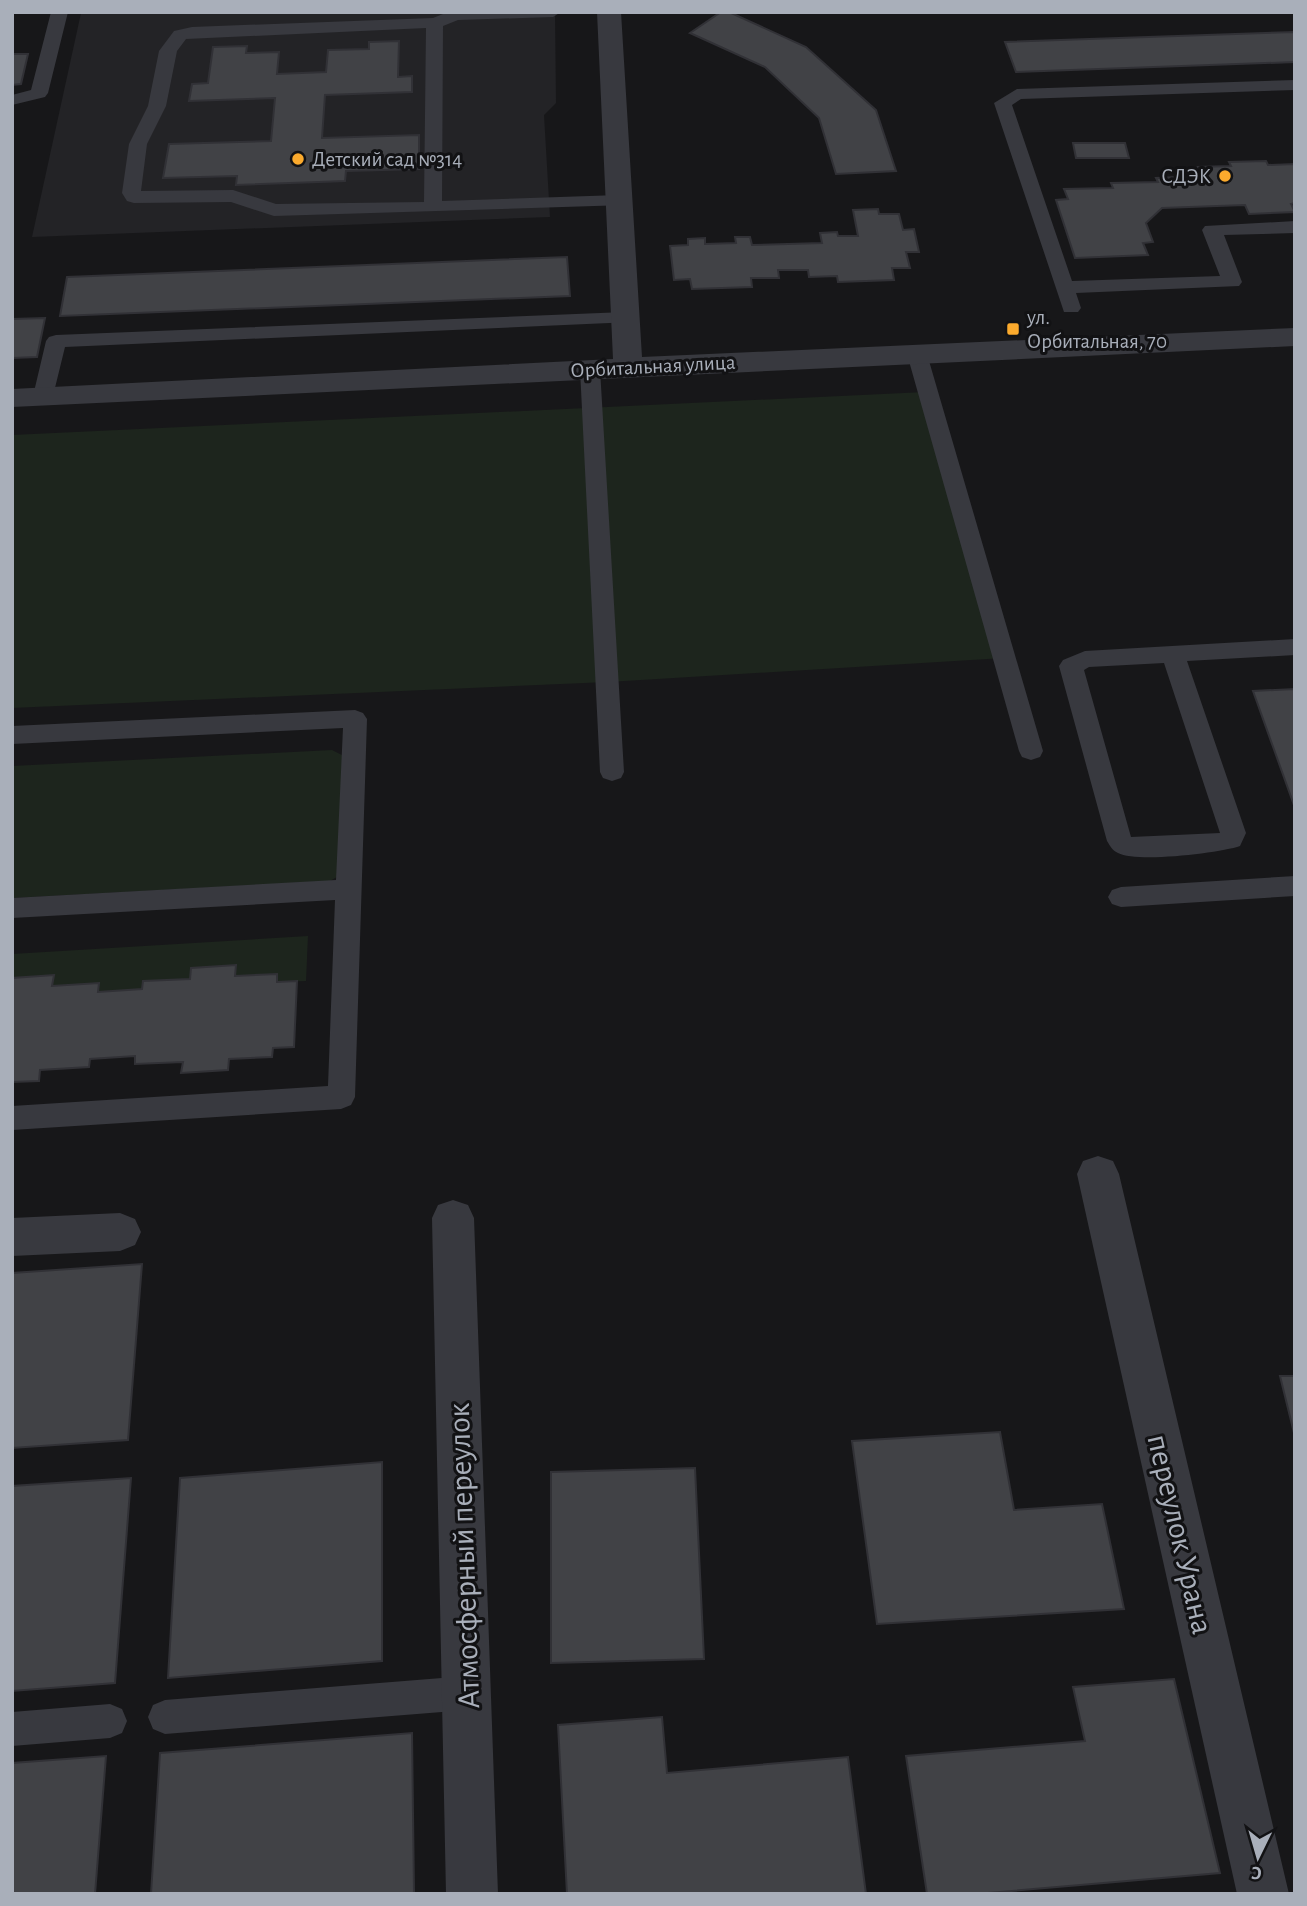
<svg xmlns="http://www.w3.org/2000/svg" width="1307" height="1906" viewBox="0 0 1307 1906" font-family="'Alegreya Sans',sans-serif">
<rect width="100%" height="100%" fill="#171719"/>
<path fill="#232326" d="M84,12H555L556,103L544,115L550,217L32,237L81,13Z"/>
<path fill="#1d251d" d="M925,392L1004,658L608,682L12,708V435Z
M332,750L344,756L347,871L330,881L12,898V766Z
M308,936L306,981L277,982L276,974L235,976V965L191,968L190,979L143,981L142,989L98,992L52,986L53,975L12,978V954Z"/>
<path fill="#414246" stroke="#313136" stroke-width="2" d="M721,12H729L806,47L876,110L896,171L836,174L819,118L765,67L690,33Z
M1295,32V62L1016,72L1005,42Z
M399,41L398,77L412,76V92L325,95L322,138L419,135V169L346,171L345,181L319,182L236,185L237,176L163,178L169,144L271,141L275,98L189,101L192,84L208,83L213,47L247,46L246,53L279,52L277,74L326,72L328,50L369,49V42Z
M12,54H28L21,84L12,85Z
M1073,143H1125L1129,158H1076Z
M1266,161L1268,165L1295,164V203L1291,204L1295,212L1249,214L1245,205L1162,208L1146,223L1153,242L1143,243L1148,255L1075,258L1056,200L1068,199L1064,189L1113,188L1111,183L1158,182L1156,178L1202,176L1198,167L1231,166L1229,162Z
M878,209L879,214H899L903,230L914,229L919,252H906L910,268H892L894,280L838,282L837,276L809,277L808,270H778L779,278H751L752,287L692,289L690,279L674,280L670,246L688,245V239L705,238V244L736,243L735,237H750L752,245L822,243L820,233L837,232L838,236H858L853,210Z
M567,257L570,296L60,316L67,277Z
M45,318L37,357L12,358V319Z
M1295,689V808L1253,691Z
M236,965L235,976L277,974V982L297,981L294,1047L273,1048L272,1057L229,1059L228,1070L181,1073L183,1062L135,1064V1056L90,1059L89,1067L40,1070L39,1081L12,1082V978L54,975L52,986L99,983L98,992L142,989L143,981L190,979L191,968Z
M142,1264L128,1440L12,1448V1273Z
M1280,1376H1295V1437Z
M1000,1432L1014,1510L1102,1504L1124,1609L877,1624L852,1441Z
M382,1462V1661L168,1678L180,1478Z
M695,1468L704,1659L551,1663V1472Z
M131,1478L115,1683L12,1691V1486Z
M1174,1679L1220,1873L976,1894H927L906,1756L1085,1741L1073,1687Z
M662,1717L667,1773L848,1757L866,1894H567L558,1725Z
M412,1733L414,1894H151L160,1753Z
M106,1756L95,1894H12V1763Z"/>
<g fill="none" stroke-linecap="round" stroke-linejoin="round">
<path fill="#38393f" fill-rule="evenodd" d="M51,12H68L48,93L45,97L12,105V95L31,90Z
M448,12H561L553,17L458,20L443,26L442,201L619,195L628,201L626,205L274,216L231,202L134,203L127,201L122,193L129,144L148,106L159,51L174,31L192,27L433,18ZM426,28L424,202L276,204L233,190L141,191L147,144L166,106L177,51L186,39Z
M1295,80V90L1021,99L1012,105L1072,281L1220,276L1202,230L1205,226L1295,221V233L1224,235L1242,282L1239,286L1076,293L1081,308L1078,312H1064L994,103L1017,89Z
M625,312L632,314L635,318L632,322L65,347L53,396L50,401H36L33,396L46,341L49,337L56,335Z
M917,348L924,350L927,354L1043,751L1040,757L1031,760L1022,757L1019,751L907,354L910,350Z
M590,363L597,365L600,369L624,772L621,778L612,781L603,778L600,772L580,369L583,365Z
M1295,639V655L1187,661L1246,833L1240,846C1220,853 1137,863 1118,853C1113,851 1110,846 1107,841L1059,666L1063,660L1085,651ZM1164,663L1220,833L1131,837L1084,670L1089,667Z
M355,710L363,713L367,719L355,1097L351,1105L341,1109L12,1130V1106L328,1086L335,900L12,918V898L336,880L343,728L12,744V726Z
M1295,876V896L1121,907L1112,904L1108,897L1112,890L1121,887Z
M467,1676L479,1681L484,1693L479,1705L467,1710L165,1734L153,1729L148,1717L153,1705L165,1700Z
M110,1704L122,1709L127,1721L122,1733L110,1738L12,1746V1712Z"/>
<path fill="#38393f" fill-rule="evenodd" d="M597,12H621L642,357L1295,328V346L12,407V389L613,359Z
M1098,1156L1113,1161L1119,1174L1289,1894H1237L1077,1174L1083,1161Z
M453,1200L468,1205L474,1218L498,1894H446L432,1218L438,1205Z
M120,1213L135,1219L141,1232L135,1245L120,1251L12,1256V1218Z"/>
</g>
<g fill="#fbaa2d" stroke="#121214" stroke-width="2.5">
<circle cx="298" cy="159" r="7"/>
<circle cx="1225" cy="176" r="7"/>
<rect x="1006" y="322" width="14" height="14" rx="3.5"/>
</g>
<g text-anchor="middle" stroke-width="6" stroke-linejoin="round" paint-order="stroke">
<g font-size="21" fill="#a9afba" stroke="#121214" text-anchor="start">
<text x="312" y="166">Детский сад №314</text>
<text x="1211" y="183" text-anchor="end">СДЭК</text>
<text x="1027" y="324">ул.<tspan x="1027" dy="24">Орбитальная, 70</tspan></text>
</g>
<g font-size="21" fill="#a9afba" stroke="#121214">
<text transform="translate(653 366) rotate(-3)" y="7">Орбитальная улица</text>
</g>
<g font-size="32" fill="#a9afba" stroke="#121214">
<text transform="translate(1181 1534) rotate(77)" y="11">переулок Урана</text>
<text transform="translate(463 1556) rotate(-92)" y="11">Атмосферный переулок</text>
</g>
</g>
<rect width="1307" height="1906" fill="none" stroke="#a9afba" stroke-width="28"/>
<g transform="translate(1258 1857) rotate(185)" stroke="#121214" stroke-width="5" paint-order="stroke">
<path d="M0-5L12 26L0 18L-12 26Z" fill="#a9afba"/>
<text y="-10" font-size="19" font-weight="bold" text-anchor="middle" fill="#a9afba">С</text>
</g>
</svg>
